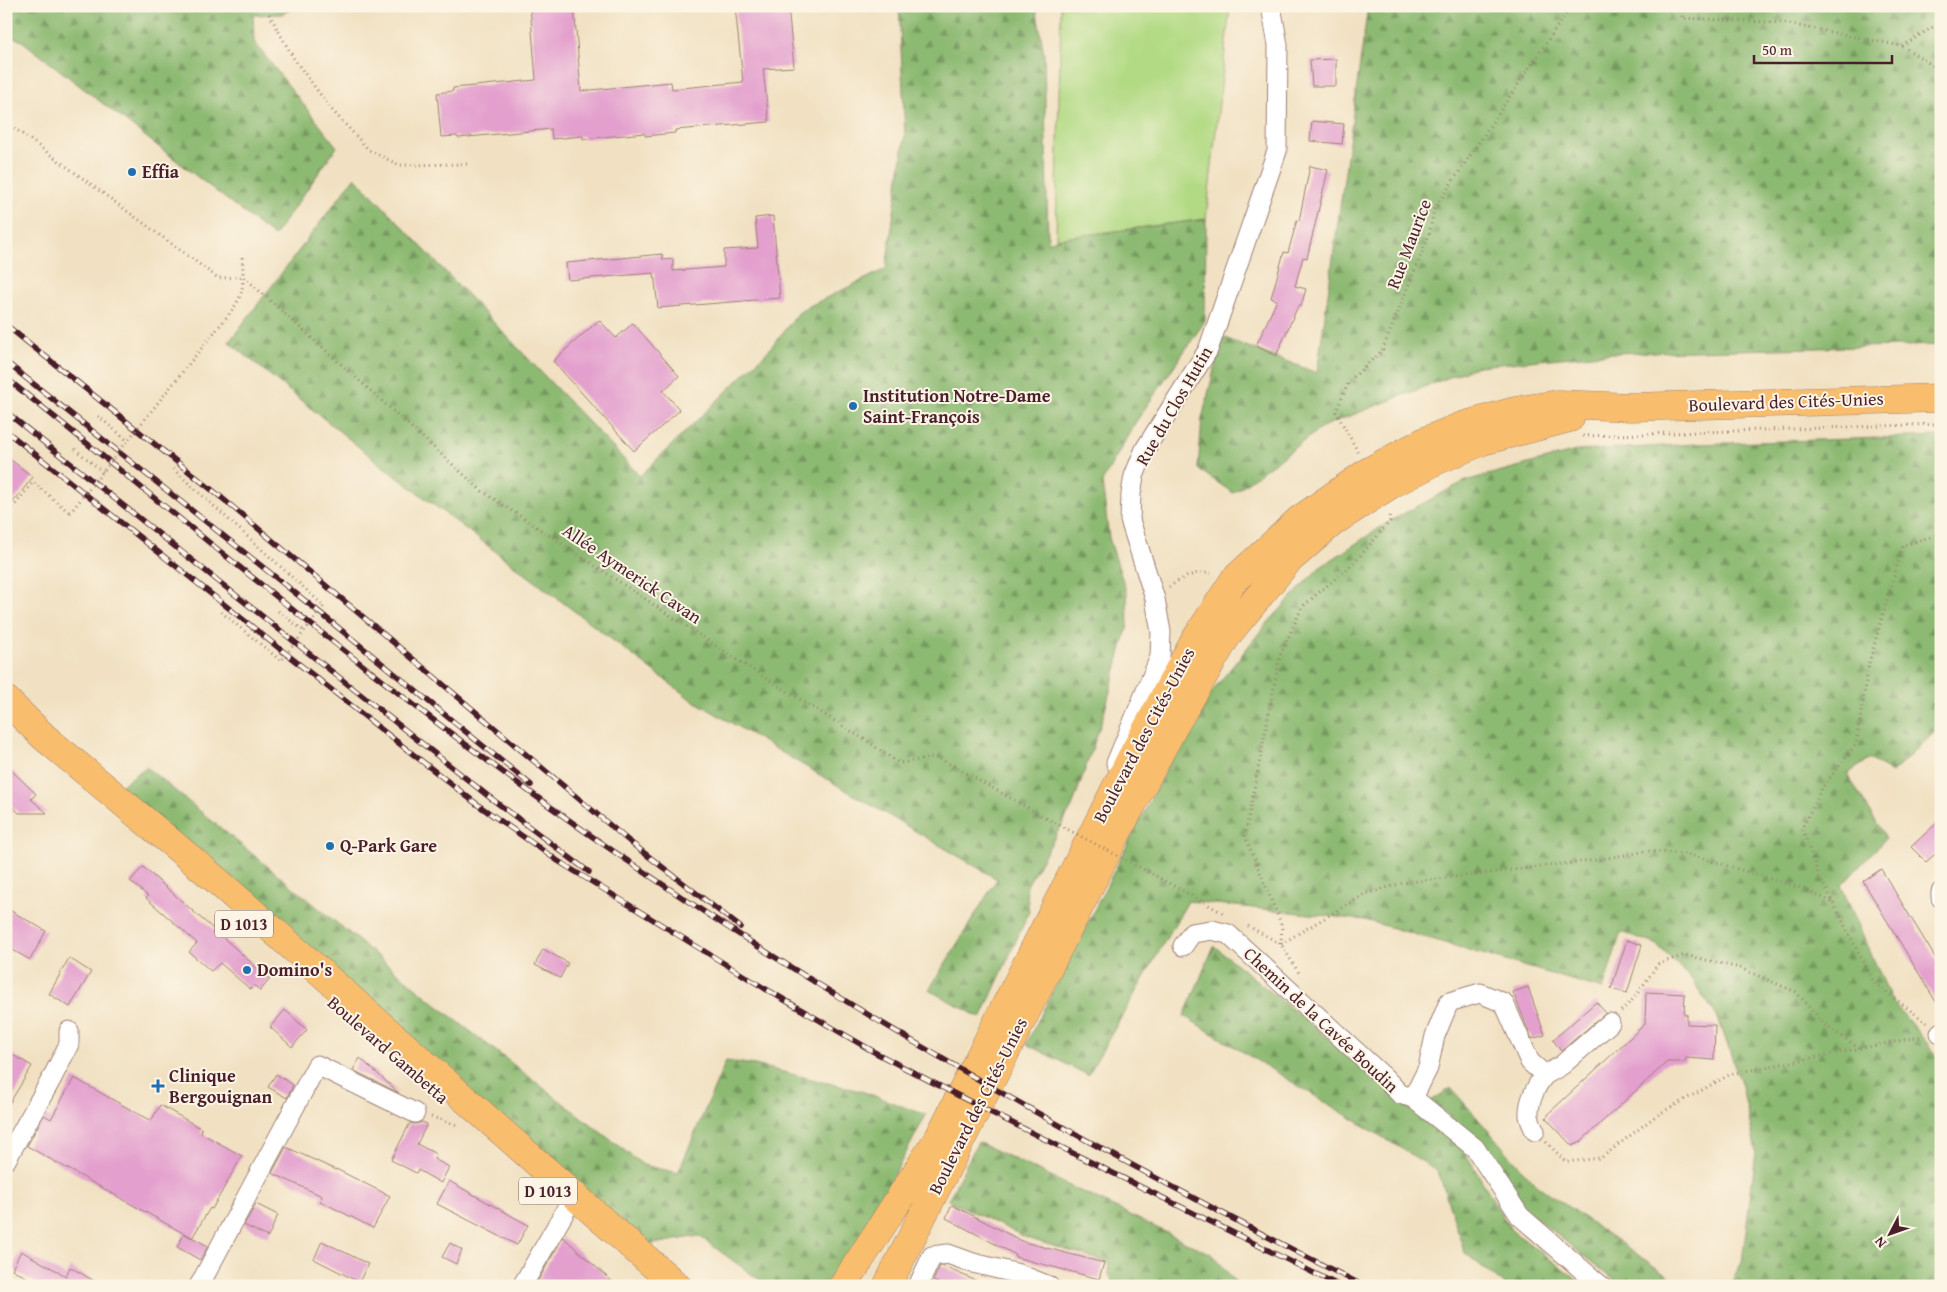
<svg xmlns="http://www.w3.org/2000/svg" width="1947" height="1292" viewBox="0 0 1947 1292" font-family="'Gentium Book Plus',serif">
<defs>
<pattern id="forest-firs" width="22" height="20" patternUnits="userSpaceOnUse" patternTransform="scale(1.25)"><rect width="22" height="20" fill="#8dba72"/><path d="M5 1l3.5 6h-7zM16 11l3.5 6h-7z" fill="#75975e"/></pattern>
</defs>
<rect width="100%" height="100%" fill="#fcf5e5"/>
<filter id="ink" filterUnits="userSpaceOnUse"><feTurbulence type="fractalNoise" baseFrequency=".02" numOctaves="2"/><feDisplacementMap in="SourceGraphic" scale="10" xChannelSelector="R" yChannelSelector="G"/><feConvolveMatrix kernelMatrix="1 2 1 2 8 2 1 2 1" color-interpolation-filters="sRGB"/></filter>
<filter id="wash" filterUnits="userSpaceOnUse"><feTurbulence type="fractalNoise" baseFrequency=".0096" numOctaves="4" result="noise"/><feDisplacementMap in="SourceGraphic" scale="20" xChannelSelector="R" yChannelSelector="G"/><feGaussianBlur stdDeviation="1.12" result="paint"/><feColorMatrix in="noise" values="0 0 0 0 0 0 0 0 0 0 0 0 0 0 0 0 0 1.4 0 .05"/><feComposite in="paint" operator="in"/></filter>
<g filter="url(#wash)">
<rect width="100%" height="100%" fill="#f1e1c2"/>
<path fill="#b2da84" stroke="#7e7c58" d="M1061,6H1230L1206,219L1056,239Z"/>
<path fill="url(#forest-firs)" stroke="#6c6c4e" d="M6,6H297L282,14L253,15L254,42L337,147L274,236L22,41L6,34Z
M899,6H1036L1044,54L1048,243L1056,239L1206,219L1205,321L1135,423L1102,482L1109,538L1127,594L1128,625L1103,717L1072,807L1026,887L1029,912L981,1018L929,990L997,879L689,698L380,464L229,342L355,177L640,476L767,352L801,310L886,269L905,135Z
M1368,6H1941V345L1612,353L1478,366L1324,426L1233,493L1198,469L1202,419L1222,337L1317,373Z
M1941,436V726L1892,773L1870,759L1847,774L1886,838L1841,886L1892,1001L1941,1060V1286H1730L1742,1262L1756,1152L1742,1086L1718,1018L1690,977L1656,944L1621,932L1603,989L1365,920L1188,901L1088,1075L1026,1044L1194,714L1264,627L1319,568L1390,521L1465,481L1576,451L1696,444Z
M146,767L448,1014L643,1165L678,1173L726,1061L755,1065L864,1092L926,1115L854,1250L823,1286H768L699,1236L642,1246L119,787Z
M1214,946L1462,1147L1511,1230L1586,1286H1506L1465,1253L1438,1171L1184,1016Z
M1451,1088L1535,1184L1683,1286H1622L1524,1209L1486,1147L1431,1101Z
M978,1142L1213,1255L1239,1286H1116L1108,1273L1109,1263L1027,1238L948,1200Z"/>
<g id="blocks">
<path fill="#e39fce" d="M530,6H574L581,91L671,82L672,89L743,82L735,6H788L794,67L763,69L769,122L675,130V133L645,136V133L583,139V136L552,139L551,129L458,138L457,136L441,137L437,93L453,91V88L536,80Z
M1336,59V86H1312L1310,60Z
M1312,121L1344,124L1342,144L1310,141Z
M1310,166L1328,170L1307,258L1303,257L1295,286L1306,289L1301,306H1298L1276,356L1256,346L1277,300L1271,298L1284,252L1288,253L1297,220L1299,221Z
M773,216L780,298L658,308L654,273L568,280L566,263L621,258L662,254L663,260L673,259V271L724,267V250L758,248L755,218Z
M599,320L616,338L633,323L679,376L663,391L680,410L634,451L553,361Z
M6,456L33,477L6,511Z
M6,765L36,794L31,799L47,813H19L6,801Z
M1941,819V849L1926,862L1911,847Z
M143,867L270,979L260,991L254,985L250,989L220,963L211,971L189,952L197,943L146,898L148,896L130,881Z
M1881,869L1941,967V1010L1863,881Z
M6,908L46,931L30,960L6,946Z
M1627,940L1642,945L1627,993L1611,989Z
M543,949L568,963L560,978L535,965Z
M69,958L91,972L70,1007L49,994Z
M1528,987L1545,1035L1532,1039L1513,992Z
M1646,992L1685,994L1684,1014H1687V1024L1715,1025L1714,1060L1686,1058L1685,1062H1667L1579,1143L1572,1146L1546,1118L1551,1111L1645,1024Z
M1596,1002L1606,1013L1561,1051L1553,1040Z
M285,1010L307,1030L292,1047L270,1027Z
M6,1051L32,1066L6,1109Z
M360,1058L399,1093L353,1070Z
M276,1074L293,1085L287,1098L268,1087Z
M74,1078L151,1121L160,1105L202,1129L201,1133L242,1156L212,1209L210,1208L192,1238L27,1146L44,1115L51,1119Z
M422,1122L427,1124L417,1144L436,1154L434,1159L449,1167L441,1183L418,1170L416,1173L391,1160L410,1123L416,1124Z
M286,1147L336,1170V1169L390,1196L373,1228L320,1201L322,1196L272,1173Z
M449,1181L528,1225L517,1245L437,1204Z
M256,1204L278,1215L268,1237L244,1225Z
M952,1205L1024,1242L1104,1263L1099,1279L1015,1257L1016,1255L946,1218Z
M184,1233L208,1246L200,1260L177,1247Z
M563,1237L617,1286H535Z
M322,1241L368,1264L359,1282L314,1259Z
M450,1243L462,1250L456,1264L442,1257Z
M21,1251L66,1276L70,1267L103,1286H41L12,1269Z
M940,1266H942L988,1286H945L933,1281Z"/>
</g>
</g>
<g filter="url(#ink)">
<use href="#blocks" fill-opacity="0" stroke="#9e8076" stroke-width="1"/>
<g fill="none" stroke-linecap="round" stroke-linejoin="round">
<g stroke="#9e8076" stroke-width="21">
<path id="minor" d="M1116,763L1160,657L1161,632L1155,599L1130,520L1131,494L1134,476L1145,449L1208,350L1277,151L1278,45L1271,6
M1941,892V898
M1183,946L1192,933L1212,930L1228,934L1385,1078L1400,1094L1413,1098L1475,1148L1520,1216L1601,1286
M1940,1033L1941,1032
M1413,1098L1428,1068L1435,1036L1449,1002L1480,993L1504,1003L1530,1062L1545,1075L1562,1065L1610,1023
M1535,1131C1533,1127 1530,1121 1529,1116C1528,1102 1536,1085 1545,1075
M6,1160L52,1078L69,1044V1031
M199,1286L317,1065L415,1113
M522,1286L567,1208
M918,1286L932,1256L948,1254L973,1263L1019,1274L1049,1286"/>
</g>
<g stroke="#9e8076" stroke-width="29">
<path id="primary" d="M6,700L44,737L215,879L677,1286
M843,1286L939,1137L1130,760L1195,640L1234,580L1299,520L1369,471L1425,441L1462,426L1515,411L1558,404L1631,407L1941,398
M887,1286L1110,846L1173,728L1228,634L1288,561L1333,522L1390,485L1438,460L1483,441L1570,418"/>
</g>
<path stroke="#9e8076" stroke-width="3" stroke-dasharray="1 4" stroke-linecap="butt" d="M1683,6L1682,18L1784,23L1902,46L1941,71
M269,14L294,59L331,109L369,150L399,165L468,164
M1902,46L1941,22
M6,122L218,278L244,277
M244,277L482,491L745,665L870,743L899,763L937,757L1046,818
M216,330C240,301 246,296 242,257
M98,416L128,441
M1583,436L1941,424
M75,449L103,472
M1358,452L1336,412L1349,381L1382,351L1429,235L1434,209L1571,6
M173,469L324,606L281,661L220,611
M41,489L70,513
M6,516L33,482L39,487
M1169,587C1181,579 1196,570 1211,573
M278,611L304,631
M1156,876L1223,913
M1248,926L1281,944L1299,973
M1281,944L1365,894L1403,883L1596,860L1647,851L1686,854L1729,866L1804,889L1832,902
M1281,944L1282,926L1245,836L1280,656L1302,607L1355,562L1390,521L1389,513
M1621,1011L1635,997L1658,964L1685,955L1740,968L1796,992L1824,1024L1859,1048
M1927,1023L1874,983L1818,873L1802,828L1822,788L1856,744L1869,663L1903,545L1941,534
M431,1117L458,1125
M1546,1142L1566,1162L1601,1158L1657,1115L1731,1074L1923,1036"/>
<use href="#minor" stroke="#fff" stroke-width="19"/>
<use href="#primary" stroke="#f9be6d" stroke-width="28"/>
<g stroke="#4a1f2b" stroke-width="5.5">
<path id="rail" d="M6,325L222,498L630,842L740,927
M6,362L319,612L531,785
M6,378C203,536 396,700 603,844C845,1011 1102,1154 1364,1286
M6,412L488,796L589,872
M6,431L382,730L478,805L558,861L764,988L876,1053L990,1112L1340,1286"/>
</g>
<use href="#rail" stroke="#fcf5e5" stroke-width="4" stroke-dasharray="11" stroke-linecap="butt"/>
<path stroke="#9e8076" stroke-width="3" stroke-dasharray="1 4" stroke-linecap="butt" d="M70,513L216,330
M1046,818L1156,876"/>
</g>
</g>
<g fill="#1f6fb2" stroke="#fcf5e5" stroke-width="2">
<circle cx="132" cy="172" r="5"/>
<circle cx="853" cy="406" r="5"/>
<circle cx="330" cy="846" r="5"/>
<circle cx="247" cy="970" r="5"/>
<path d="M155.5 1078.5h5v5h5v5h-5v5h-5v-5h-5v-5h5z"/>
</g>
<g text-anchor="middle" stroke-width="4" stroke-linejoin="round" paint-order="stroke">
<g fill="#fcf5e5" stroke="#7f5f63" stroke-width="1">
<rect x="215" y="910.5" width="58" height="27" rx="4"/>
<rect x="519" y="1177.5" width="58" height="27" rx="4"/>
</g>
<g font-size="16" font-weight="bold" fill="#4a1f2b">
<text x="244" y="930">D 1013</text>
<text x="548" y="1197">D 1013</text>
</g>
<g font-size="18" font-weight="bold" fill="#4a1f2b" stroke="#fcf5e5" text-anchor="start">
<text x="142" y="178">Effia</text>
<text x="863" y="402">Institution Notre‐Dame<tspan x="863" dy="21">Saint‐François</tspan></text>
<text x="340" y="852">Q-Park Gare</text>
<text x="257" y="976">Domino's</text>
<text x="169" y="1082">Clinique<tspan x="169" dy="21">Bergouignan</tspan></text>
</g>
<g font-size="18" fill="#4a1f2b" stroke="#fcf5e5">
<text transform="translate(1409 244) rotate(-69)" y="6">Rue Maurice</text>
<text transform="translate(1786 402) rotate(-2)" y="6">Boulevard des Cités-Unies</text>
<text transform="translate(1174 406) rotate(-60)" y="6">Rue du Clos Hutin</text>
<text transform="translate(632 574) rotate(34)" y="6">Allée Aymerick Cavan</text>
<text transform="translate(1144 735) rotate(-62)" y="6">Boulevard des Cités-Unies</text>
<text transform="translate(1321 1020) rotate(43)" y="6">Chemin de la Cavée Boudin</text>
<text transform="translate(388 1050) rotate(41)" y="6">Boulevard Gambetta</text>
<text transform="translate(978 1106) rotate(-63)" y="6">Boulevard des Cités-Unies</text>
</g>
</g>
<rect width="1947" height="1292" fill="none" stroke="#fcf5e5" stroke-width="25"/>
<g transform="translate(1890 1234) rotate(229)" stroke="#fcf5e5" stroke-width="4" paint-order="stroke">
<path d="M0-4L9 19L0 12L-9 19Z" fill="#4a1f2b"/>
<text y="-8" font-size="14" font-weight="bold" text-anchor="middle" fill="#4a1f2b">N</text>
</g>
<path d="M1754 55v8h138v-8" fill="none" stroke="#4a1f2b" stroke-width="2.5"/>
<text x="1762" y="55" font-size="15" fill="#4a1f2b" stroke="#fcf5e5" stroke-width="4" paint-order="stroke">50 m</text>
</svg>
